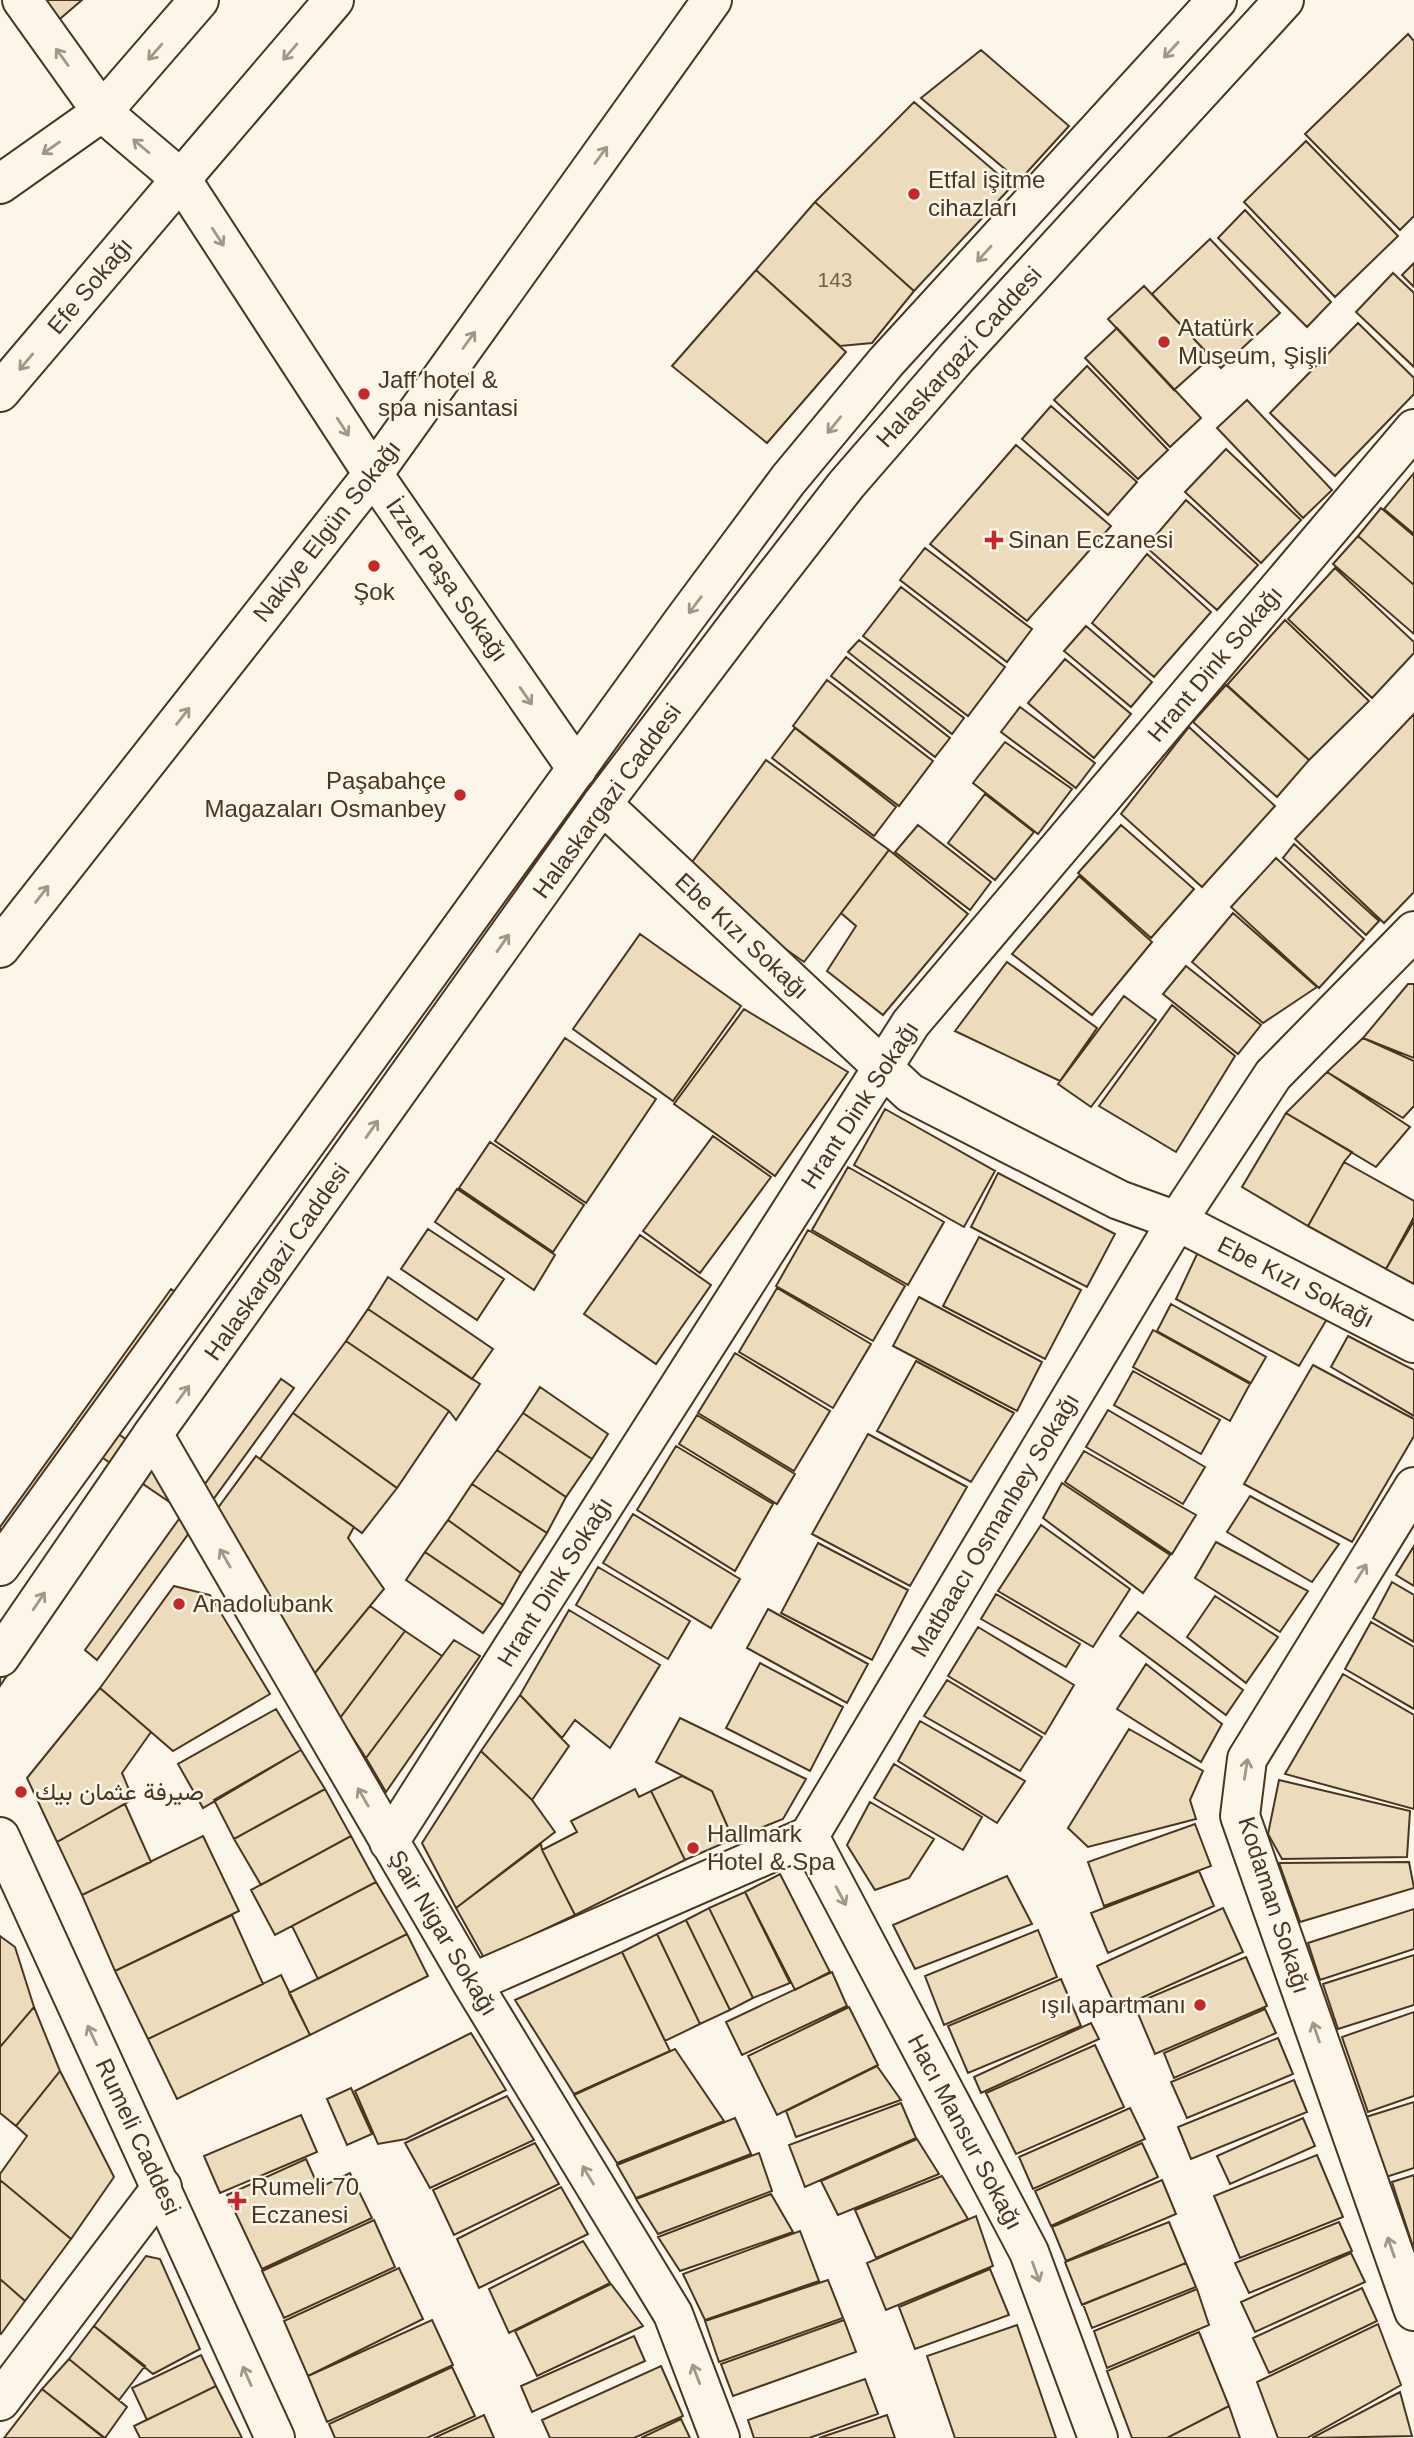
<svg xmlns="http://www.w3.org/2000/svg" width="1414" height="2438" viewBox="0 0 1414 2438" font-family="Helvetica,Vazirmatn,sans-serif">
<rect width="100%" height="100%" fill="#fbf6e9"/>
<path fill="#ecdcbc" stroke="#4a3520" stroke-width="2" d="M37,0H82L54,24Z
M1408,34L1414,41V216L1400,230L1305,134Z
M981,50L1069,126L1019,181L921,98Z
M914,102L1012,186L914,291L815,202Z
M1306,141L1398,236L1335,297L1244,202Z
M815,202L914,291L872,343L840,346L756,270Z
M1245,210L1331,302L1307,327L1218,238Z
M1210,239L1280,313L1221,368L1152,294Z
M1414,263V287L1402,275Z
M756,270L846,352L767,443L672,366Z
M1393,273L1414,293V367L1356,312Z
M1144,286L1211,357L1174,390L1108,319Z
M1358,323L1414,378V394L1335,476L1270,413Z
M1117,328L1201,418L1170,447L1085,358Z
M1087,366L1168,450L1138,479L1054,400Z
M1247,400L1332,490L1303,518L1217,428Z
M1051,406L1137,482L1108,515L1022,439Z
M1016,445L1111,526L1027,621L930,544Z
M1226,449L1301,520L1261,563L1185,492Z
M1414,473V534L1384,509Z
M1186,500L1258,565L1217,610L1146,547Z
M1381,508L1414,536V585L1358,536Z
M1358,536L1414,585V634L1333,564Z
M925,548L1032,629L1007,662L900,580Z
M1147,554L1211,612L1154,677L1092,623Z
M1335,568L1414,642V653L1372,698L1288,619Z
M901,587L1005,667L968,716L863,636Z
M1285,620L1369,701L1309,760L1227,685Z
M1086,626L1152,682L1131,707L1064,651Z
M859,640L964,718L952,734L848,652Z
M846,657L950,738L935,757L831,676Z
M1065,659L1131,714L1094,758L1028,703Z
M827,680L933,761L899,806L793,726Z
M1226,685L1309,760L1277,797L1193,722Z
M1020,707L1095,763L1076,788L1001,732Z
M1414,714V892L1384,923L1295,839Z
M1189,727L1275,806L1202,887L1121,814Z
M795,728L896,807L874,836L772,758Z
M1005,742L1072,789L1038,834L973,783Z
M766,760L889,850L804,962L682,876Z
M985,794L1034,832L995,880L948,843Z
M918,825L991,882L970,910L895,852Z
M1121,825L1194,889L1151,938L1078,873Z
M1294,844L1379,921L1366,935L1283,858Z
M889,850L968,914L883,1015L827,971L856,926L841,913Z
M1276,858L1364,939L1319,988L1231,907Z
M1079,876L1152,942L1092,1015L1012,954Z
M1233,913L1317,987L1263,1023L1192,962Z
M640,934L741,1006L673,1101L573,1029Z
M1007,962L1097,1028L1060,1081L955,1031Z
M1186,966L1261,1025L1238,1054L1163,994Z
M1408,984H1414V1058L1363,1038Z
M1124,996L1156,1020L1091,1107L1058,1084Z
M1172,1005L1235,1056L1176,1152L1099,1106Z
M744,1009L848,1072L775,1176L674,1104Z
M565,1038L656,1099L586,1203L495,1141Z
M1363,1038L1414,1061V1106L1403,1118L1327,1072Z
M1327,1072L1410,1127L1376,1167L1286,1113Z
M885,1109L995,1171L964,1227L854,1165Z
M1286,1113L1352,1152L1344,1162L1308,1226L1242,1187Z
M713,1136L771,1177L700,1273L643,1231Z
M490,1142L584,1205L553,1252L459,1188Z
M1344,1162L1414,1201V1217L1386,1269L1308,1226Z
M848,1167L944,1222L908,1285L812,1230Z
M998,1173L1115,1234L1087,1287L971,1227Z
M457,1189L555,1255L534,1290L435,1222Z
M1414,1221V1284L1386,1269Z
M428,1229L504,1279L477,1320L401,1269Z
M808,1230L905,1286L873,1341L776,1286Z
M640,1235L711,1285L656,1364L584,1314Z
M979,1237L1081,1290L1045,1359L943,1306Z
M1198,1252L1327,1319L1299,1366L1176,1299Z
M388,1277L493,1349L472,1379L368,1309Z
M777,1288L871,1344L833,1408L739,1352Z
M171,1289L183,1297L95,1417L199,1492L281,1379L294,1388L97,1660L85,1650L184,1512L137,1480L0,1686V1634L113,1465L78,1441L0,1552V1527Z
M919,1297L1042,1362L1017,1411L893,1346Z
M1171,1304L1266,1357L1251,1383L1157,1331Z
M368,1309L480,1384L456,1420L449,1411L346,1341Z
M1153,1330L1250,1384L1230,1421L1133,1367Z
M1348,1336L1414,1370V1416L1331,1367Z
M346,1341L449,1411L397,1488L293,1413Z
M735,1353L830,1411L794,1471L698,1413Z
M916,1361L1014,1413L971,1482L877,1431Z
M1313,1365L1414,1419V1436L1352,1542L1244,1484Z
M1133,1371L1220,1420L1201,1454L1114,1405Z
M540,1387L608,1434L592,1459L523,1413Z
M1108,1410L1205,1467L1183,1504L1086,1447Z
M293,1413L397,1488L362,1533L260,1459Z
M523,1413L592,1459L566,1497L497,1450Z
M697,1415L795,1474L777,1504L679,1444Z
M868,1434L967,1487L910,1586L812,1534Z
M676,1446L773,1504L735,1571L637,1510Z
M497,1450L566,1497L547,1533L472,1484Z
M1084,1451L1196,1515L1172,1554L1065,1482Z
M256,1456L354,1527L348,1538L384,1589L310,1679L212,1516Z
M1062,1483L1170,1555L1143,1593L1043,1518Z
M472,1484L547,1533L521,1573L448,1520Z
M1250,1496L1339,1544L1312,1582L1227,1532Z
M633,1514L740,1579L711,1628L603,1563Z
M448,1520L521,1573L503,1605L425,1552Z
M1041,1525L1130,1589L1093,1647L998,1591Z
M1216,1542L1308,1591L1280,1632L1195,1578Z
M818,1543L908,1590L872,1660L781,1613Z
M1414,1546V1586L1396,1575Z
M425,1552L503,1605L483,1633L406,1580Z
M598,1567L690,1621L668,1659L576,1605Z
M1392,1582L1414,1595V1642L1373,1618Z
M174,1586L210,1595L270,1694L173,1751L100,1688Z
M996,1594L1080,1644L1066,1667L981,1619Z
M1215,1596L1278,1637L1246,1683L1187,1637Z
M370,1606L405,1631L340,1718L310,1679Z
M768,1609L868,1664L847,1703L747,1648Z
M569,1610L660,1665L610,1748L575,1720L562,1738L520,1695Z
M1138,1612L1243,1690L1226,1715L1120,1636Z
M1371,1622L1414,1647V1709L1345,1669Z
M978,1627L1074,1685L1045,1734L948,1676Z
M405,1631L442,1656L366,1758L340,1718Z
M454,1640L480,1656L386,1792L366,1758Z
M760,1663L843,1707L810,1771L726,1728Z
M1146,1664L1222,1724L1201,1762L1117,1709Z
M1343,1674L1414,1715V1809L1285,1774Z
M947,1680L1042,1737L1020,1771L924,1716Z
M100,1688L151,1732L122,1773L133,1799L57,1842L27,1778Z
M520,1695L569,1746L532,1800L481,1751Z
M276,1709L301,1750L203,1808L178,1764Z
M680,1718L806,1779L783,1819L733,1839L712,1791L656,1762Z
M920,1721L1025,1781L997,1823L898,1761Z
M1129,1729L1203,1771L1190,1800L1196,1819L1088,1847L1068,1828Z
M301,1750L325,1789L234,1839L214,1800Z
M481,1751L532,1800L555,1832L456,1908L422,1843Z
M894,1764L982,1817L963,1850L874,1798Z
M682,1776L712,1791L733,1839L685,1860L651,1791Z
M1279,1780L1410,1811L1407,1857L1282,1859L1268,1834Z
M325,1789L351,1836L261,1885L234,1839Z
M635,1789L639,1797L651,1791L685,1860L575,1915L542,1850L577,1832L571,1821Z
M870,1802L934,1839L909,1878L875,1890L847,1845Z
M125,1804L151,1862L82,1895L57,1842Z
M1195,1824L1211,1866L1104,1906L1088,1862Z
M203,1836L239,1911L115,1971L82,1895Z
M351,1836L376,1882L275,1935L251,1890Z
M541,1844L542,1850L575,1915L484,1958L456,1908Z
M1409,1862L1414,1888L1300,1922L1279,1863Z
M1199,1871L1214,1906L1108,1953L1091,1913Z
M780,1874L830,1972L795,1990L745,1892Z
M1007,1876L1032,1924L915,1969L893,1925Z
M376,1882L407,1934L318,1979L292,1926Z
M745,1892L790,1983L753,1998L709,1908Z
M709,1908L753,1998L730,2010L686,1920Z
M1223,1908L1243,1952L1117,2009L1097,1966Z
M1414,1909V1949L1320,1980L1308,1943Z
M232,1915L263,1984L148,2039L115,1971Z
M686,1920L730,2010L700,2024L657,1934Z
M1038,1930L1057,1977L944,2025L925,1976Z
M407,1934L428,1976L310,2035L289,1993Z
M657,1934L700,2024L665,2041L622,1952Z
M0,1936L15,1947L34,2007L0,2047Z
M622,1952L670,2051L574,2094L515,2000Z
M1414,1955V2005L1338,2029L1323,1984Z
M1246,1957L1267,2006L1155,2054L1134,2004Z
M832,1972L847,2006L742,2055L726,2022Z
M281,1975L310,2035L177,2099L148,2039Z
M1061,1979L1081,2026L968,2073L948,2026Z
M34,2007L60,2071L16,2126L0,2113V2047Z
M849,2007L878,2065L777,2115L748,2056Z
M1265,2009L1276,2033L1174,2078L1164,2053Z
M1414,2012V2096L1368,2112L1342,2037Z
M1091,2023L1099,2039L981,2093L974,2077Z
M471,2033L506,2090L406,2139L378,2144L355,2091Z
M1278,2038L1293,2074L1187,2118L1171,2082Z
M1095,2045L1124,2107L1016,2154L986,2093Z
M675,2049L724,2121L617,2163L574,2095Z
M877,2066L901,2100L796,2137L786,2111Z
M60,2071L114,2177L71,2239L0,2180V2174L27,2136L16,2126Z
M1294,2080L1307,2112L1191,2159L1178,2127Z
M351,2088L372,2134L347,2145L327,2099Z
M507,2096L534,2140L430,2188L405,2143Z
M1414,2102V2168L1386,2177L1366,2117Z
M901,2103L916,2138L805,2187L789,2145Z
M1130,2108L1145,2139L1033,2189L1019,2157Z
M301,2115L317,2152L220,2193L204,2156Z
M735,2118L751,2154L636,2198L617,2165Z
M1303,2118L1315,2146L1230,2184L1217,2156Z
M917,2139L939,2174L838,2215L821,2181Z
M535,2143L559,2184L454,2235L433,2190Z
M1142,2143L1158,2177L1051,2226L1035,2191Z
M759,2153L772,2191L658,2234L636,2199Z
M1317,2155L1343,2217L1240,2258L1214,2196Z
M306,2159L319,2188L350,2173L372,2218L262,2269L227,2195Z
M1414,2175V2250L1392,2182Z
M942,2176L968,2219L876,2258L855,2210Z
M0,2180L71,2239L25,2301L0,2279Z
M1162,2180L1176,2214L1066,2261L1052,2227Z
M561,2187L588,2234L479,2288L457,2239Z
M771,2194L793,2232L680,2271L658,2237Z
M976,2216L993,2266L886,2310L867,2263Z
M374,2220L395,2267L284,2318L262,2271Z
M1169,2222L1186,2263L1082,2305L1065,2262Z
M1339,2222L1352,2251L1249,2293L1235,2263Z
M800,2231L819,2281L705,2320L683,2274Z
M583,2241L610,2283L509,2333L489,2289Z
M1351,2253L1365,2282L1255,2332L1241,2302Z
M146,2256L160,2259L200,2349L153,2374L94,2326Z
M1186,2263L1196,2287L1092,2328L1083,2304Z
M399,2268L423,2319L308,2376L284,2321Z
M990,2269L1009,2315L915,2349L899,2307Z
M0,2279L25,2301L1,2334L0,2333Z
M828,2280L843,2318L719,2362L705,2321Z
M611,2284L643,2326L537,2376L515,2331Z
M1362,2288L1377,2321L1269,2373L1253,2338Z
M1197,2289L1209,2325L1107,2368L1094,2331Z
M432,2320L453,2365L327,2422L308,2376Z
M844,2320L856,2352L733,2396L721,2364Z
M1378,2324L1401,2385L1307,2438H1278L1257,2382Z
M1017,2325L1056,2438H955L927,2356Z
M94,2326L145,2366L119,2400L69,2359Z
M1199,2332L1229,2406L1167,2438H1132L1107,2371Z
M634,2336L645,2361L532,2412L521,2386Z
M201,2355L216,2386L147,2420L132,2388Z
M69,2359L127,2407L105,2438L42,2389Z
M661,2366L683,2416L634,2438H550L542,2420Z
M452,2367L475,2416L427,2438H335L329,2424Z
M865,2379L878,2414L809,2438H754L748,2420Z
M216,2386L242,2438H140L134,2426Z
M42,2389L104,2438H4Z
M1400,2392L1412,2436L1312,2438Z
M1229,2406L1240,2438H1167Z
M484,2415L494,2438H434Z
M887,2415L895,2438H819Z
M681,2419L690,2438H641Z"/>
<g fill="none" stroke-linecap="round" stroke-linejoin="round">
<g stroke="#4a3520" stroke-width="42">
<path id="minor" d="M22,0L102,112L199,0
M0,392L181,179L373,474L577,769
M602,804L910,1093L1119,1200L1177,1221L1414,1343
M0,948L373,474L712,0
M153,1434L472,1983L673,2314L720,2438
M1414,1487L1247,1759L1240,1816L1414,2311
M809,1836L1029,2252L1098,2438
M389,1842L911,1023L1414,429
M472,1983L809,1836L1177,1221L1273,1075L1414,931
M0,2401L162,2187"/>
</g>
<g stroke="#4a3520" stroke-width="42">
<path id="major" d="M0,184L102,112L181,179L334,0
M0,1566L684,620L788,480L886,362L1217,0
M0,1657L153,1434L602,804L745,615L846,485L957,357L1284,0
M0,1837L275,2438"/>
</g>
<use href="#minor" stroke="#fbf6e9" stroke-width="38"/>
<use href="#major" stroke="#fbf6e9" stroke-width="38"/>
</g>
<defs><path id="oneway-shaft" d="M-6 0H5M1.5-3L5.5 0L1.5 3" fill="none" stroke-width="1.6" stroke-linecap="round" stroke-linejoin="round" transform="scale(1.75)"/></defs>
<g stroke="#a29684">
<use href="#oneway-shaft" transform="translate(1171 50) rotate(133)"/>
<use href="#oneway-shaft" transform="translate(155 52) rotate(131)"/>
<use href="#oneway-shaft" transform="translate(290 52) rotate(131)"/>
<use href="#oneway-shaft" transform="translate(62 57) rotate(-126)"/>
<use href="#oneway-shaft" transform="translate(141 146) rotate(-140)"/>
<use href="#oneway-shaft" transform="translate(51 148) rotate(145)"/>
<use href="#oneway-shaft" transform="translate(601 155) rotate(-54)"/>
<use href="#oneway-shaft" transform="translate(218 237) rotate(57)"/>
<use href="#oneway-shaft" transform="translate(984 254) rotate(132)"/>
<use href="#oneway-shaft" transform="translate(469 340) rotate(-54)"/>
<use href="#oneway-shaft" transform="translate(26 362) rotate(130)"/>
<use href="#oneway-shaft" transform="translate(834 425) rotate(129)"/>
<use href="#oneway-shaft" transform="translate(343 427) rotate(57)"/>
<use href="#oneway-shaft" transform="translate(695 605) rotate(127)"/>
<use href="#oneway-shaft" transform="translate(526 696) rotate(55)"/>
<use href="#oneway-shaft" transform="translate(183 716) rotate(-52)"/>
<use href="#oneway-shaft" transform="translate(42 894) rotate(-52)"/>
<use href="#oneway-shaft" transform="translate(503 943) rotate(-55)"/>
<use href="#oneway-shaft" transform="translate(372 1129) rotate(-55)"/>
<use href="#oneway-shaft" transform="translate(183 1394) rotate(-54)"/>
<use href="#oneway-shaft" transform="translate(225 1558) rotate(-120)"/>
<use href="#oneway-shaft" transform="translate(1361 1573) rotate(-58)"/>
<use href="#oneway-shaft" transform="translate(39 1601) rotate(-56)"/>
<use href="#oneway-shaft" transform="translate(1246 1769) rotate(-81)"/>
<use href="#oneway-shaft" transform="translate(363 1797) rotate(-120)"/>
<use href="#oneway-shaft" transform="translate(841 1896) rotate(62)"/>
<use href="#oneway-shaft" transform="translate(1316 2032) rotate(-109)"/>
<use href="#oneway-shaft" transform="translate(92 2035) rotate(-115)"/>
<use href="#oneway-shaft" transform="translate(588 2175) rotate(-121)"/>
<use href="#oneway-shaft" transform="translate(1391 2247) rotate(-109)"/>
<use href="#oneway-shaft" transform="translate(1036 2272) rotate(70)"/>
<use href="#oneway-shaft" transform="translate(696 2374) rotate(-111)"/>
<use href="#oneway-shaft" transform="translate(247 2376) rotate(-114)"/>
</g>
<g fill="#c62828" stroke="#fbf6e9" stroke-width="2.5">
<circle cx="914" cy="194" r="7"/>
<circle cx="1164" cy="342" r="7"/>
<circle cx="364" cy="394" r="7"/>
<path d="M990.5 529.5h7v7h7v7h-7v7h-7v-7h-7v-7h7z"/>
<circle cx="374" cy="566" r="7"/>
<circle cx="460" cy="795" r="7"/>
<circle cx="179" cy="1604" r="7"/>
<circle cx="21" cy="1792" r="7"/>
<circle cx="693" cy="1848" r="7"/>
<circle cx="1200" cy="2005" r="7"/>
<path d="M233.5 2190.5h7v7h7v7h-7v7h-7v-7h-7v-7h7z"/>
</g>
<g text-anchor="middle" stroke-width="5" stroke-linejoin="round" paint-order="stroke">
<g font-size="21" fill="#725f47">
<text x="835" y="287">143</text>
</g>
<g font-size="24" fill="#4a3520" stroke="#fbf6e9" text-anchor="start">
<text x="928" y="188">Etfal işitme<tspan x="928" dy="28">cihazları</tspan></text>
<text x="1178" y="336">Atatürk<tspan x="1178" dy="28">Museum, Şişli</tspan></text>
<text x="378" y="388">Jaff hotel &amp;<tspan x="378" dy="28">spa nisantasi</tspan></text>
<text x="1008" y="548">Sinan Eczanesi</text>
<text x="374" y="600" text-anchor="middle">Şok</text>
<text x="446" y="789" text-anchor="end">Paşabahçe<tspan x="446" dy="28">Magazaları Osmanbey</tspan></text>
<text x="193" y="1612">Anadolubank</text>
<text x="35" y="1800">صيرفة عثمان بيك</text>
<text x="707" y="1842">Hallmark<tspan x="707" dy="28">Hotel &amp; Spa</tspan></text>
<text x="1186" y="2013" text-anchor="end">ışıl apartmanı</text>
<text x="251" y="2195">Rumeli 70<tspan x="251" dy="28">Eczanesi</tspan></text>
</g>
<g font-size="24" fill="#4a3520" stroke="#fbf6e9">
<text transform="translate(90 286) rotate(-50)" y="8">Efe Sokağı</text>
<text transform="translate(959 357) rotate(-48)" y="8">Halaskargazi Caddesi</text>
<text transform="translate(327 531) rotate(-52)" y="8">Nakiye Elgün Sokağı</text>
<text transform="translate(447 580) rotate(55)" y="8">İzzet Paşa Sokağı</text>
<text transform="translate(1215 664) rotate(-50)" y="8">Hrant Dink Sokağı</text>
<text transform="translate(607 801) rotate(-54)" y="8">Halaskargazi Caddesi</text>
<text transform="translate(742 936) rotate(43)" y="8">Ebe Kızı Sokağı</text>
<text transform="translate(860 1105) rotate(-57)" y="8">Hrant Dink Sokağı</text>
<text transform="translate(277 1262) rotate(-55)" y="8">Halaskargazi Caddesi</text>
<text transform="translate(1296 1282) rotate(27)" y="8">Ebe Kızı Sokağı</text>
<text transform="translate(995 1525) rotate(-59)" y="8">Matbaacı Osmanbey Sokağı</text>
<text transform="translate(555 1582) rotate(-58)" y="8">Hrant Dink Sokağı</text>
<text transform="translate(1274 1905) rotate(72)" y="8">Kodaman Sokağı</text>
<text transform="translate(443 1933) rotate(59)" y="8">Şair Nigar Sokağı</text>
<text transform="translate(965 2132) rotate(62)" y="8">Hacı Mansur Sokağı</text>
<text transform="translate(138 2137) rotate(65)" y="8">Rumeli Caddesi</text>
</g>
</g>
</svg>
